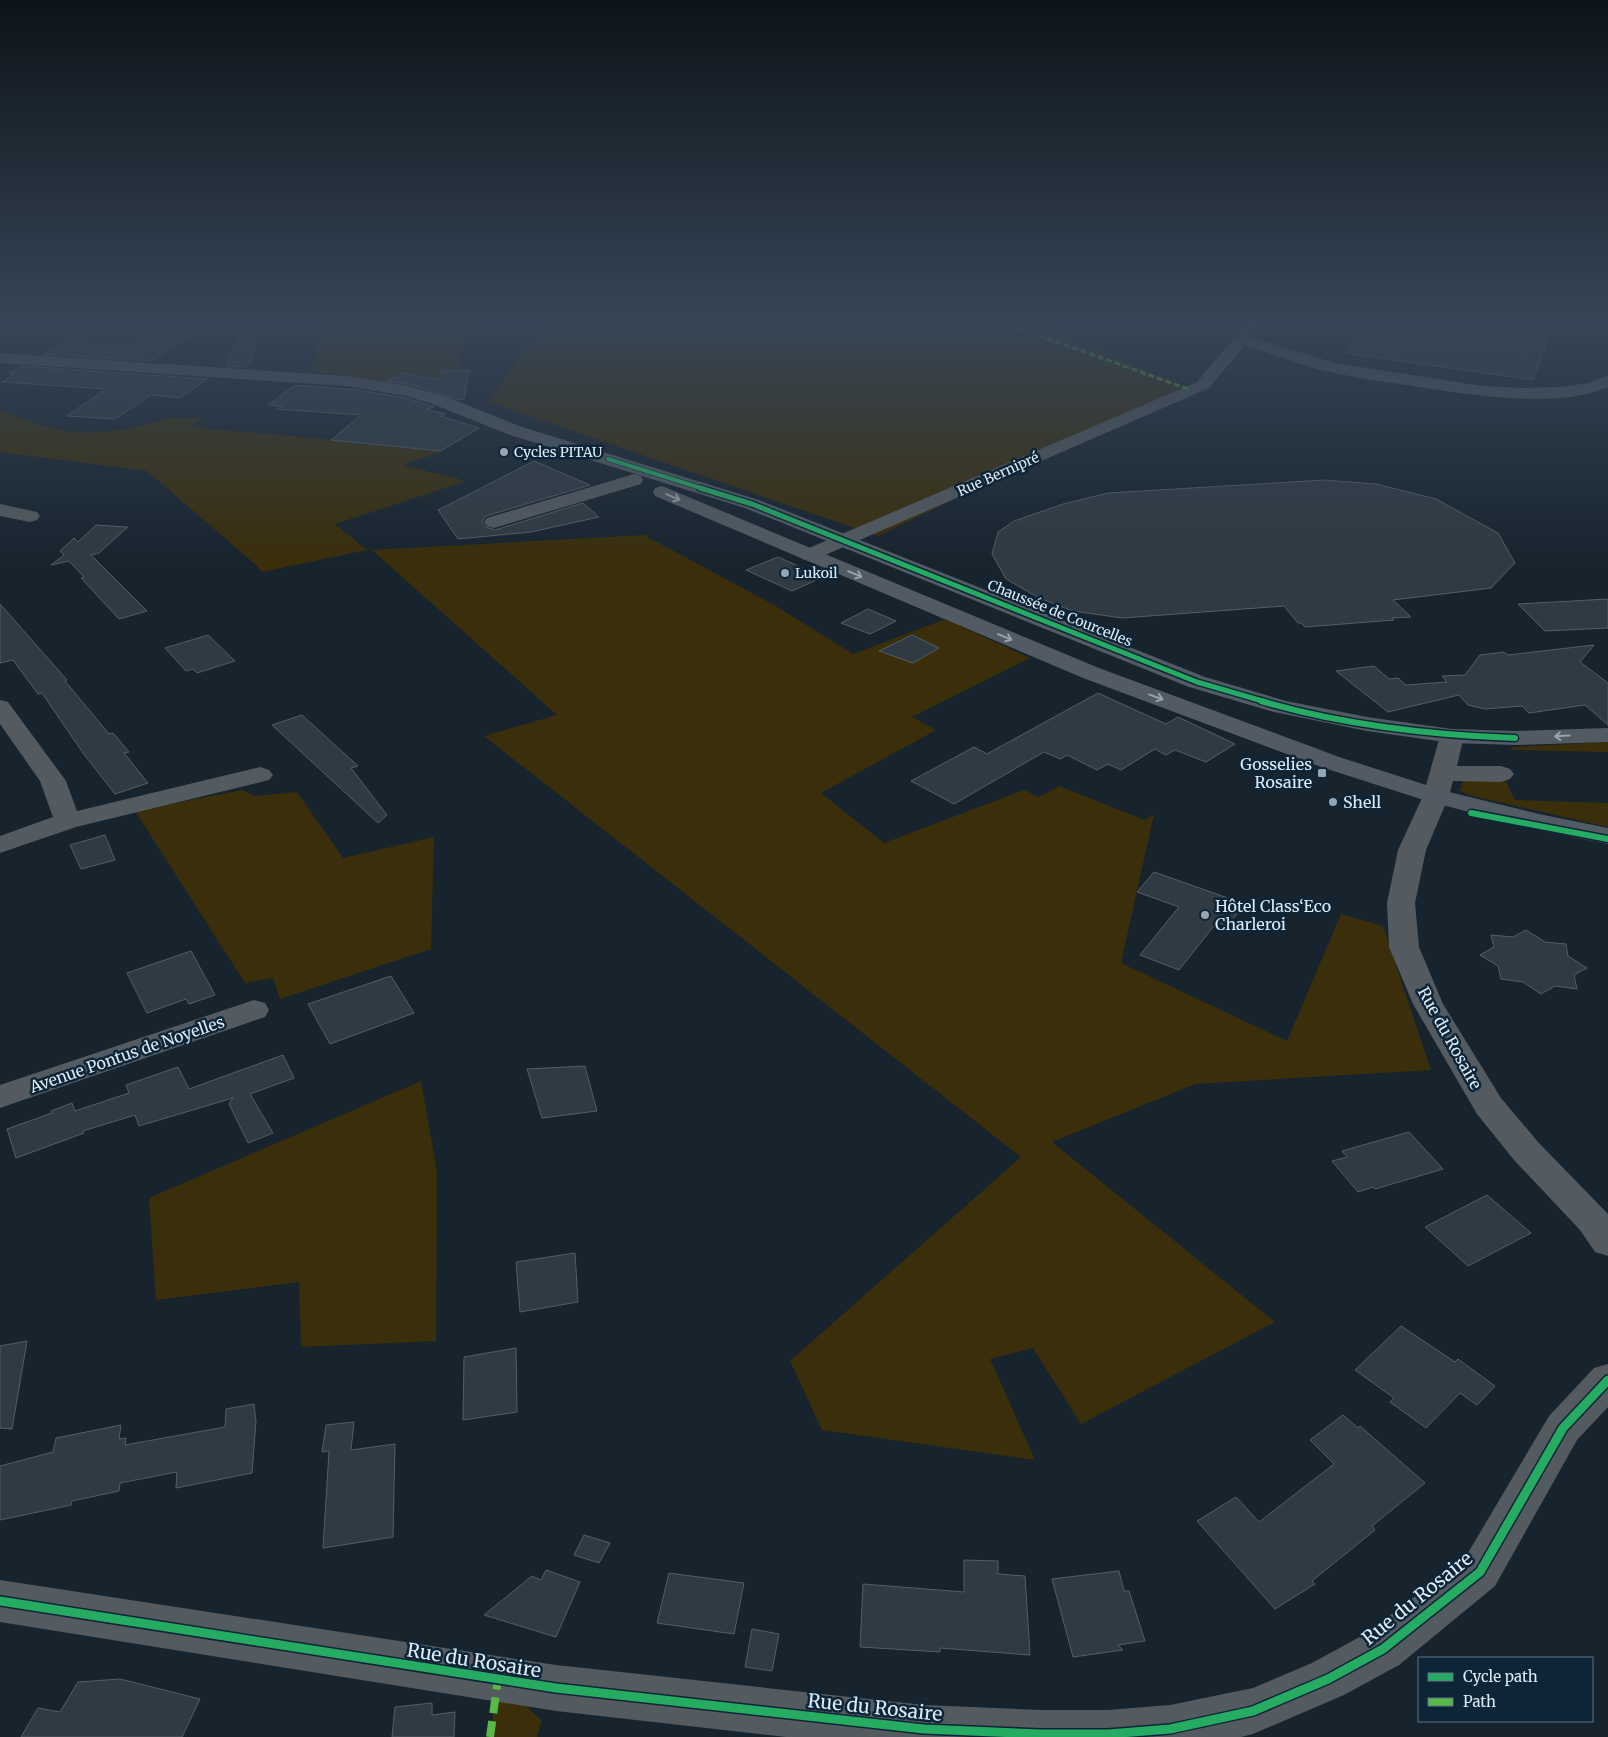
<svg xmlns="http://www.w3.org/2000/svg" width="1608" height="1737" viewBox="0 0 1608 1737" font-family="Merriweather,serif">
<rect width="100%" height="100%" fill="#17242e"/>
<path fill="#3a2e0b" d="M320,320H1032L1186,388L878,536L488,402L544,321L470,323L452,392L312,371L322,328Z
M0,410L43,426L78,433L123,430L171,418H200L191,427L445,450L403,465L467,481L335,524L367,550L262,572L256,565L147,471L0,452Z
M644,535L774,605L853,654L948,618L962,627L1030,658L912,717L936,730L821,793L884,843L1024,790L1039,797L1059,786L1145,820L1154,814L1121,963L1287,1041L1341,914L1383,926L1431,1070L1195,1084L1052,1142L1275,1322L1081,1424L1033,1348L990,1359L1035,1460L822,1430L790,1361L1021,1157L484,736L557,715L372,550Z
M1608,742V752L1511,750L1512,747Z
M1463,779L1505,780L1515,800L1608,803V827L1468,795L1459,790L1462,787Z
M242,790L255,796L297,792L343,858L434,837L431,949L280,999L273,978L245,983L135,811Z
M421,1081L437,1171L436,1341L301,1347L299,1282L156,1300L149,1198Z
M498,1679L542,1721L537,1737H490Z"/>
<path fill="#2f3a42" stroke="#535e67" d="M245,320H259L252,362L244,367L226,366Z
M1367,320H1555L1533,380L1345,353Z
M90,326L82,345L108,343L109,345L135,347L144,334L194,332L152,361L43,354Z
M22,366L207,379L180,398L151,395L115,419L67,416L106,389L2,382L15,374H9Z
M469,370L464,399L459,400L410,384L386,381L404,373L439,380L441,371Z
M295,385L358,390L362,391V393L365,391L407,398L434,407L426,409L445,414L440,416L479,428L441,451L331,440L361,415L277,409L282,406L268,405Z
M534,461L590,485L486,516L482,522L486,527L495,530L583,503L599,517L531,532L458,539L438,510Z
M1325,480L1376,484L1436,499L1498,533L1515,563L1491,588L1393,600L1411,617L1392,618L1394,620L1305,627L1301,623H1298L1284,606L1122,618L1073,611L1039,598L1006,579L992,554L998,532L1014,521L1063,504L1108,493Z
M96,525L128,527L99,553L91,555L147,611L119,619L81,578L84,577L69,561L51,565L64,555L60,551L74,538L78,542Z
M778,557L823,577L792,591L746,570Z
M1608,599V628L1545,631L1518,604Z
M0,604L67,680L65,681L109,734L113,733L129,752L124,753L148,783L115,794L83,753L42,693L38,694L13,660L0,663Z
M868,609L896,621L870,634L841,623Z
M208,635L235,661L197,673L193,669L186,671L165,648Z
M912,635L939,648L913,663L879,651Z
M1594,645L1580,662L1608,683V725L1585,705L1529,713L1522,706L1485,709L1468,705L1459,695L1388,712L1336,671L1374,666L1389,679L1398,678L1406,685L1447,682L1442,676L1465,675L1480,655L1504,652L1508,655Z
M1098,693L1166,724L1178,717L1235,744L1206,762L1175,750L1166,755L1155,749L1121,770L1108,764L1097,770L1067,755L1060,759L1044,752L954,804L911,781L974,747L987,754Z
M302,715L358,766L351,768L387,815L378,823L272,725Z
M105,835L115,860L81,869L70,845Z
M1154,872L1245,904L1227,926L1217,922L1179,970L1140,955L1179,907L1137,892Z
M1526,930L1545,942L1566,944L1568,956L1587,968L1574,975L1577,989L1555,986L1541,994L1523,982L1501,979L1498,966L1480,955L1494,947L1491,935L1513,937Z
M191,951L215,995L189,1004L186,999L147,1013L127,973Z
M391,976L414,1013L330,1044L308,1004Z
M283,1055L294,1078L250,1094L273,1133L248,1143L229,1104L233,1098L139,1126L135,1115L83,1131L84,1133L16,1158L7,1129L52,1113L51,1111L72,1103L75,1111L129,1093L126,1085L178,1067L189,1089Z
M585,1066L597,1111L542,1118L527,1069Z
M1409,1132L1443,1169L1375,1189L1373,1187L1358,1192L1332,1161L1347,1157L1342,1151Z
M1487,1195L1531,1233L1468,1266L1425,1227Z
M575,1253L578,1302L520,1312L516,1262Z
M1401,1326L1455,1362L1458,1359L1495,1386L1477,1405L1460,1393L1426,1428L1390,1402L1394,1398L1355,1370Z
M27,1341L12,1429L0,1428V1346Z
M516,1348L517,1412L463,1420L464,1357Z
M254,1404L256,1421L252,1473L176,1488L177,1472L120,1483L119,1491L72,1501L71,1505L0,1520V1466L53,1452L56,1438L121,1425L119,1439L126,1438L125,1445L225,1427L226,1409Z
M1343,1415L1358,1428L1360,1426L1425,1483L1372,1526L1375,1530L1312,1581L1315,1584L1275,1609L1197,1521L1236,1497L1259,1522L1334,1464L1310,1440Z
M354,1422L351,1450L395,1444L393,1537L323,1548L329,1451L322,1452L326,1425Z
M584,1535L610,1543L599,1563L574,1555Z
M964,1560L998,1561V1574L1025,1576L1030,1655L940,1648V1652L860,1647L863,1584L964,1592Z
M546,1570L580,1582L556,1637L484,1615L532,1576L541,1580Z
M1119,1571L1124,1591H1129L1145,1641L1118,1645L1123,1650L1073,1657L1052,1579Z
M669,1573L744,1583L734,1634L657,1623Z
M752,1629L779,1634L772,1671L745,1667Z
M120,1679L200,1699L182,1737H21L38,1708L60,1712L78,1682Z
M432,1703V1715L455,1712L454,1737H392L395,1707Z"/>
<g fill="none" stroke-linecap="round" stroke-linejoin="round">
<path fill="#545b60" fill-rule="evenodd" d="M1249,320H1264L1251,337L1335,363L1482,386L1521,388L1560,387L1590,383L1608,375V387C1557,409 1472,395 1419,387C1385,382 1350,377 1317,369C1293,362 1269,353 1245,345L1209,388L816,559L809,561L802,559L799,555L802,551L1197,382Z
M634,474L641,476L643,480L641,484L494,528L487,526L484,522L487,518Z
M0,504L37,512L40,516L37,520L30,522L0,516Z
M0,700L8,702L66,781L77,811L260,767L269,770L273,775L269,780L76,827L0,853V836L53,817L40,781L0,724Z
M1452,729L1461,731L1464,736L1457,766H1501L1510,769L1514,774L1510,779L1501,782L1453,781L1449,796L1426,850L1415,903L1419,947L1443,1004L1501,1098L1538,1142L1608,1214V1256L1595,1252L1580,1230L1514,1160L1477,1114L1413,1004L1389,947L1387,903L1398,850L1423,796L1440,736L1443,731Z
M254,1000L265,1003L269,1010L265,1017L0,1108V1085Z
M1608,1364V1407L1577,1440L1495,1586L1399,1665L1344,1695L1253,1734L1241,1737H786L556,1711L0,1622V1580L556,1665L924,1705L1041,1710H1108L1170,1705L1253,1688L1312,1663L1367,1633L1465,1558L1549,1416L1594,1368Z"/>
<path fill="#525b63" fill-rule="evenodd" d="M0,353L346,376L409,386L447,397L522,427L759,500L1205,677L1286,701L1367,717L1452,729L1515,731L1608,728V742L1515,745L1452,743L1367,731L1274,712L1189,687L745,508L510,435L435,405L407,396L346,386L0,363Z
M662,486L1099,668L1342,758L1445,791L1539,814L1608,828V844L1538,830L1427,801L1324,768L1083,678L655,496L653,492L655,488Z"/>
<path stroke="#58b947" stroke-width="3" stroke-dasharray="6 3" stroke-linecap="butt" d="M996,320L1191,390"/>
<path stroke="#58b947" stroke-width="8" stroke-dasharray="16 8" stroke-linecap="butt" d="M490,1737L498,1679"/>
<g stroke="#0e2537" stroke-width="5.5">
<path id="cycleway-far3" d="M608,459L704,489"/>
</g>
<g stroke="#0e2537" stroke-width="8">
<path id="cycleway-far2" d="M700,488L752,504L1197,682L1266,702"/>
</g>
<g stroke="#0e2537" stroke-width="9">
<path id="cycleway-far1" d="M1261,701C1343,725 1430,735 1515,738
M1471,813L1608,839"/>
</g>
<g stroke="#0e2537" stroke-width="12">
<path id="cycleway" d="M0,1601L556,1688L924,1729L1041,1734H1108L1170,1729L1253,1711L1328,1679L1383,1649L1480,1572L1563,1428L1608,1380"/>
</g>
<use href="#cycleway-far3" stroke="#26ab63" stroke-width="4"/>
<use href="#cycleway-far2" stroke="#26ab63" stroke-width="5"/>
<use href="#cycleway-far1" stroke="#26ab63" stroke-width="6"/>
<use href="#cycleway" stroke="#26ab63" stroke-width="9"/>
</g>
<defs><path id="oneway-shaft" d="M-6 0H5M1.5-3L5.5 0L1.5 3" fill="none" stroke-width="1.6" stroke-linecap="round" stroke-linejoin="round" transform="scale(1.25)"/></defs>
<g stroke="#97a3ad">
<use href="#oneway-shaft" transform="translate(673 497) rotate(23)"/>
<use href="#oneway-shaft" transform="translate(855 574) rotate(23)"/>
<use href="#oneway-shaft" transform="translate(1005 637) rotate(23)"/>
<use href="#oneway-shaft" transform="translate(1156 697) rotate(20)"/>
<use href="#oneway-shaft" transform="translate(1562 736) rotate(177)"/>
</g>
<linearGradient id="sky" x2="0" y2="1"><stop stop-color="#0d1419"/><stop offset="0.57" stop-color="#364557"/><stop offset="1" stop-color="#364557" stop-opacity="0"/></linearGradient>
<rect width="1608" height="563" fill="url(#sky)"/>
<g fill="#97a5b1" stroke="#0e2537" stroke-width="2">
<circle cx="504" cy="452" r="5"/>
<circle cx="785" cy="573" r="5"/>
<rect x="1317" y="768" width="10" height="10" rx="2.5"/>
<circle cx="1333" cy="802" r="5"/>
<circle cx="1205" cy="915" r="5"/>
</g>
<g text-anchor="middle" stroke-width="5" stroke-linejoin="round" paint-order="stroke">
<g font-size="14" fill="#dcebf7" stroke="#0e2537" text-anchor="start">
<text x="514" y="457">Cycles PITAU</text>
<text x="795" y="578">Lukoil</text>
</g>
<g font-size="14" fill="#dcebf7" stroke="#0e2537">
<text transform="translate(998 474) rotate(-24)" y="5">Rue Bernipré</text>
<text transform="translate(1060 613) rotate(22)" y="5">Chaussée de Courcelles</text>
</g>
<g font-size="16" fill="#dcebf7" stroke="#0e2537" text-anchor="start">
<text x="1312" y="770" text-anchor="end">Gosselies<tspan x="1312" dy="18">Rosaire</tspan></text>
<text x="1343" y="808">Shell</text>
<text x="1215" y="912">Hôtel Class‘Eco<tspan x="1215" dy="18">Charleroi</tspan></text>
</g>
<g font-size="16" fill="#dcebf7" stroke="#0e2537">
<text transform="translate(1450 1038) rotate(61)" y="6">Rue du Rosaire</text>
<text transform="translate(127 1054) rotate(-19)" y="6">Avenue Pontus de Noyelles</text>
</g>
<g font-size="19" fill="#dcebf7" stroke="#0e2537">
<text transform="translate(1417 1598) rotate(-39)" y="7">Rue du Rosaire</text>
<text transform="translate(474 1660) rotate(9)" y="7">Rue du Rosaire</text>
<text transform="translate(875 1707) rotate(6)" y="7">Rue du Rosaire</text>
</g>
</g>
<rect x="1418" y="1657" width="175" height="65" fill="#0e2537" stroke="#607484"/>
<rect x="1428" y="1673" width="25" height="8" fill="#26ab63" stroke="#607484"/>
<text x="1463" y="1682" font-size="15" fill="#dcebf7">Cycle path</text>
<rect x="1428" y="1698" width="25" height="8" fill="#58b947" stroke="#607484"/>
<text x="1463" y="1707" font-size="15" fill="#dcebf7">Path</text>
</svg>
